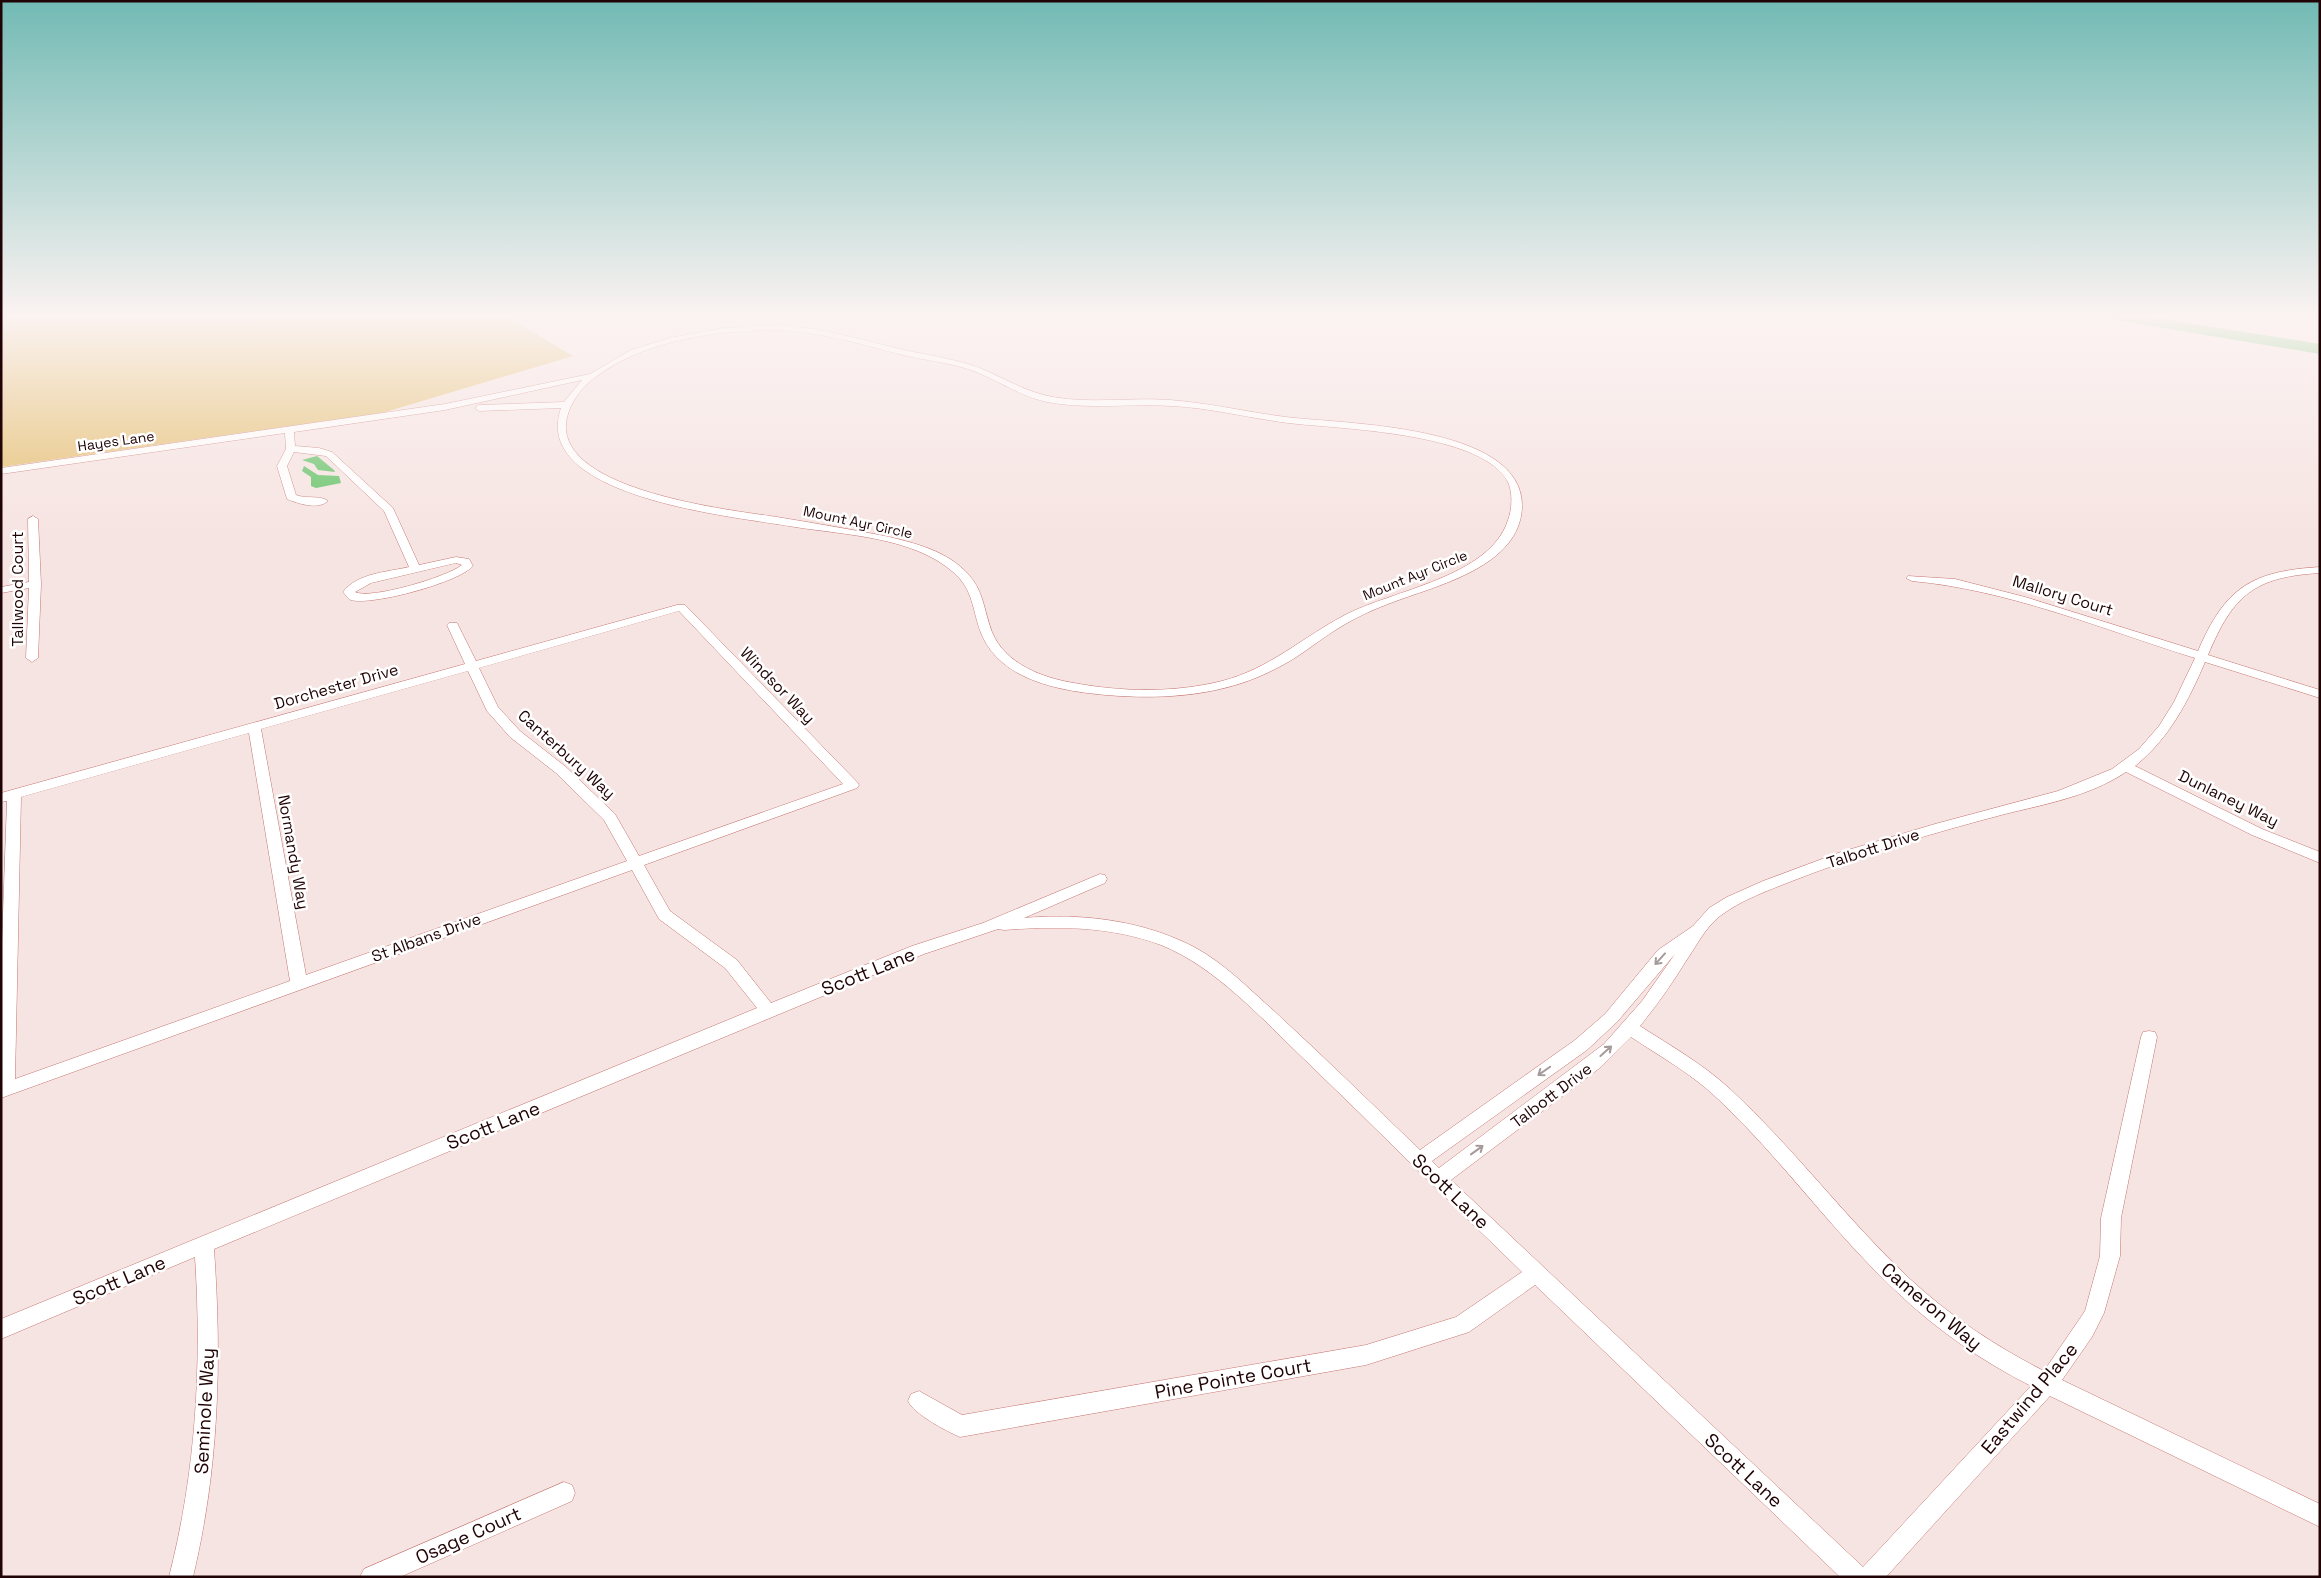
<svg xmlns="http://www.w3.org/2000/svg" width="2321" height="1578" viewBox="0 0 2321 1578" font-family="'Space Grotesk',sans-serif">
<rect width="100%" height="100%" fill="#f6e4e2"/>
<path fill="#e4be6e" d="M1,314H502L573,356L382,413L1,467Z"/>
<path fill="#62c265" d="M317,456L334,470L335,472L318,470L314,464L302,460Z
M304,466L318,475L339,476L341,483L316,488L311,486V477L302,471Z"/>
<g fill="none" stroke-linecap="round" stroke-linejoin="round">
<path fill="#62c265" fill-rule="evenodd" d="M2096,314H2131L2320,344V354L2103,318Z"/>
<g stroke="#c5746f" stroke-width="1">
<path id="street" d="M2288,314L2320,316V320L2292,316Z
M780,325C823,328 863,340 904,350C926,355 949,358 971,365C999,374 1023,392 1053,397C1091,404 1131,397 1170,400C1209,403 1247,412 1286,417C1342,424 1526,424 1522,508C1519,566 1439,585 1396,601C1374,609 1354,618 1334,631C1315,643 1298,658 1277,668C1225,696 1164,700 1106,695C1061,691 1000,681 981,633C972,610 974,590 953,572C913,537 846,535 795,527C740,517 529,499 561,408L479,411L475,408L479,405L564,402L582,380L445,410L294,432L295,446L319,448L332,452L393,508L419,565L456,557L469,559L473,566C460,582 372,606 351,600C348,599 346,595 343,592C357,573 388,572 409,567L384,511L326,456L294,452L287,466L296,495C306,499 321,495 328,501C318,510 299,504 287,499L277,466L286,449L285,433L1,474V468L445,404L590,374L631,350L669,338L724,328ZM762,330C810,329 853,342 899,354C922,360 946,362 968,369C995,378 1019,396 1047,402C1088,410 1130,403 1172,406C1211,408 1249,418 1288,423C1339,429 1482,432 1508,482C1513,493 1512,510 1508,520C1490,577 1393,590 1345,615C1303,637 1269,669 1222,681C1174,693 1122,692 1074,683C1043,678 1005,664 992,632C984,611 984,592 969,575C948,551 915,543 885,536C849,529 813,523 777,517C730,510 560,491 566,423C568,408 576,395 587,384C634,343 702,333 762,330ZM456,563L462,565C447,577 370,600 355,592L371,583Z
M33,516L38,519L41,584L38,658L32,662L26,658L29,588L1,593V587L29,582L28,519Z
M2320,567V573C2254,577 2233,595 2208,655L2320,690V698L2205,662C2189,700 2169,739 2135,766L2262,829L2320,852V863L2252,835L2126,772C2090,796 2046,804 2005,814C1933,833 1861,854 1792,881C1767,891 1741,900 1720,916C1705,928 1697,945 1686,961C1672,984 1657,1005 1640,1026C1671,1046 1703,1064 1730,1089C1794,1148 1846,1219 1910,1279C1950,1316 1995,1346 2044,1371L2085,1311L2100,1256L2101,1218L2141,1037L2143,1032L2149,1031L2155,1032L2157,1037L2121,1218L2120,1256L2104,1313L2092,1337L2062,1380L2320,1504V1527L2050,1396L1886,1577H1840L1535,1285L1469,1332L1366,1365L960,1437C946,1431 914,1414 908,1401L911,1394L919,1391L962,1415L1366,1345L1456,1317L1522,1272C1449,1202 1378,1130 1305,1060C1263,1020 1216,967 1161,945C1111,926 1056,926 1004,930L998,929L924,954L214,1249C222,1361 219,1468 193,1577H169C196,1471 202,1366 195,1257L1,1339V1319L757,1008L725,968L659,919L632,870L1,1098V970L7,801L1,802V793L465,664L447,625L449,623H457L476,661L677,605H685L857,782L859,785L857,788L644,865L670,911L737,960L771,1003L912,946L983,923L1100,874L1105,875L1107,879L1105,883L1024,918C1081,913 1142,920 1194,947C1224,963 1248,988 1274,1011C1323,1056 1371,1103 1420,1150L1575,1040L1605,1014L1658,950L1693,926L1709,908L1727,897L1763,881L1838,853L1935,824L2058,791L2112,769L2139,749L2159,726L2174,702L2195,658C2102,629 2009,590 1912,581L1906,578L1908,576L1955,579L2025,597L2198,651C2225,588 2251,571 2320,567ZM679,611L843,784L639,856L615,814L566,767L520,731L498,707L479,668ZM468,671L487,711L510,737L556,773L604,820L627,861L306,975L261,729ZM249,733L290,981L15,1079L21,797ZM1675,954L1642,1001L1604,1044L1439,1168L1432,1161L1587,1050L1617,1022ZM1631,1037C1661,1057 1692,1074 1718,1099C1782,1159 1833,1233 1898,1293C1938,1331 1982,1361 2031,1386L1863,1567L1451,1180L1601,1067Z
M564,1482L572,1485L575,1493L572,1501L400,1577H360L364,1569Z"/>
</g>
<use href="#street" fill="#fff" fill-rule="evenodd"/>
</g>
<defs><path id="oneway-shaft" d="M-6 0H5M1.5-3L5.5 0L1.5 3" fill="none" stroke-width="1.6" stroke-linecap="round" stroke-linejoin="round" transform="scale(1.25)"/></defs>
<g stroke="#a69a9b">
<use href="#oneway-shaft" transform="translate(1660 959) rotate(132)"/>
<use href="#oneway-shaft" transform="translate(1606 1051) rotate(-42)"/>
<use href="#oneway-shaft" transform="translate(1544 1071) rotate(145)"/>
<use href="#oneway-shaft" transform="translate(1477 1150) rotate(-36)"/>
</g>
<linearGradient id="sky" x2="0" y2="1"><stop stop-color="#72bab4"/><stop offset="0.59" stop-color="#fbf3f2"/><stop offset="1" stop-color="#fbf3f2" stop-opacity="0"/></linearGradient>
<rect width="2321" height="535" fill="url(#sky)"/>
<g text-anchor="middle" stroke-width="5" stroke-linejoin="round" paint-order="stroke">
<g font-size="14" fill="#200304" stroke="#fff">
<text transform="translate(116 441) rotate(-8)" y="5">Hayes Lane</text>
<text transform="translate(858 522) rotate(12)" y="5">Mount Ayr Circle</text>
<text transform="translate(1415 575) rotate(-22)" y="5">Mount Ayr Circle</text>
</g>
<g font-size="16" fill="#200304" stroke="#fff">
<text transform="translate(17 589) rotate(-90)" y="6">Tallwood Court</text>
<text transform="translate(2063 595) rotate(17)" y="6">Mallory Court</text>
<text transform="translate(778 685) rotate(46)" y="6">Windsor Way</text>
<text transform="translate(336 686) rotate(-16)" y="6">Dorchester Drive</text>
<text transform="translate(567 754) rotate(42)" y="6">Canterbury Way</text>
<text transform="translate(2229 798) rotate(26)" y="6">Dunlaney Way</text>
<text transform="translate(1873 848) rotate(-18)" y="6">Talbott Drive</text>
<text transform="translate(294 852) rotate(80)" y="6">Normandy Way</text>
<text transform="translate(426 937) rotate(-20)" y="6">St Albans Drive</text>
<text transform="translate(1551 1095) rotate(-37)" y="6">Talbott Drive</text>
</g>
<g font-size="19" fill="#200304" stroke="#fff">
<text transform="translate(868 971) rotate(-22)" y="7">Scott Lane</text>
<text transform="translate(493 1125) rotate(-22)" y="7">Scott Lane</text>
<text transform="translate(1451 1191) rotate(44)" y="7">Scott Lane</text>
<text transform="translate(119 1280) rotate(-23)" y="7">Scott Lane</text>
<text transform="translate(1932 1306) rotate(40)" y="7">Cameron Way</text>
<text transform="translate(1233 1378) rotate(-10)" y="7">Pine Pointe Court</text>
<text transform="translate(2029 1398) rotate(-50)" y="7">Eastwind Place</text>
<text transform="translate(204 1411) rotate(-87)" y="7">Seminole Way</text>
<text transform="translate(1744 1470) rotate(43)" y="7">Scott Lane</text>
<text transform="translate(468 1535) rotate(-24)" y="7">Osage Court</text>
</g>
</g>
<rect width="2321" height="1578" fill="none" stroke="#200304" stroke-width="5"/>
</svg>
